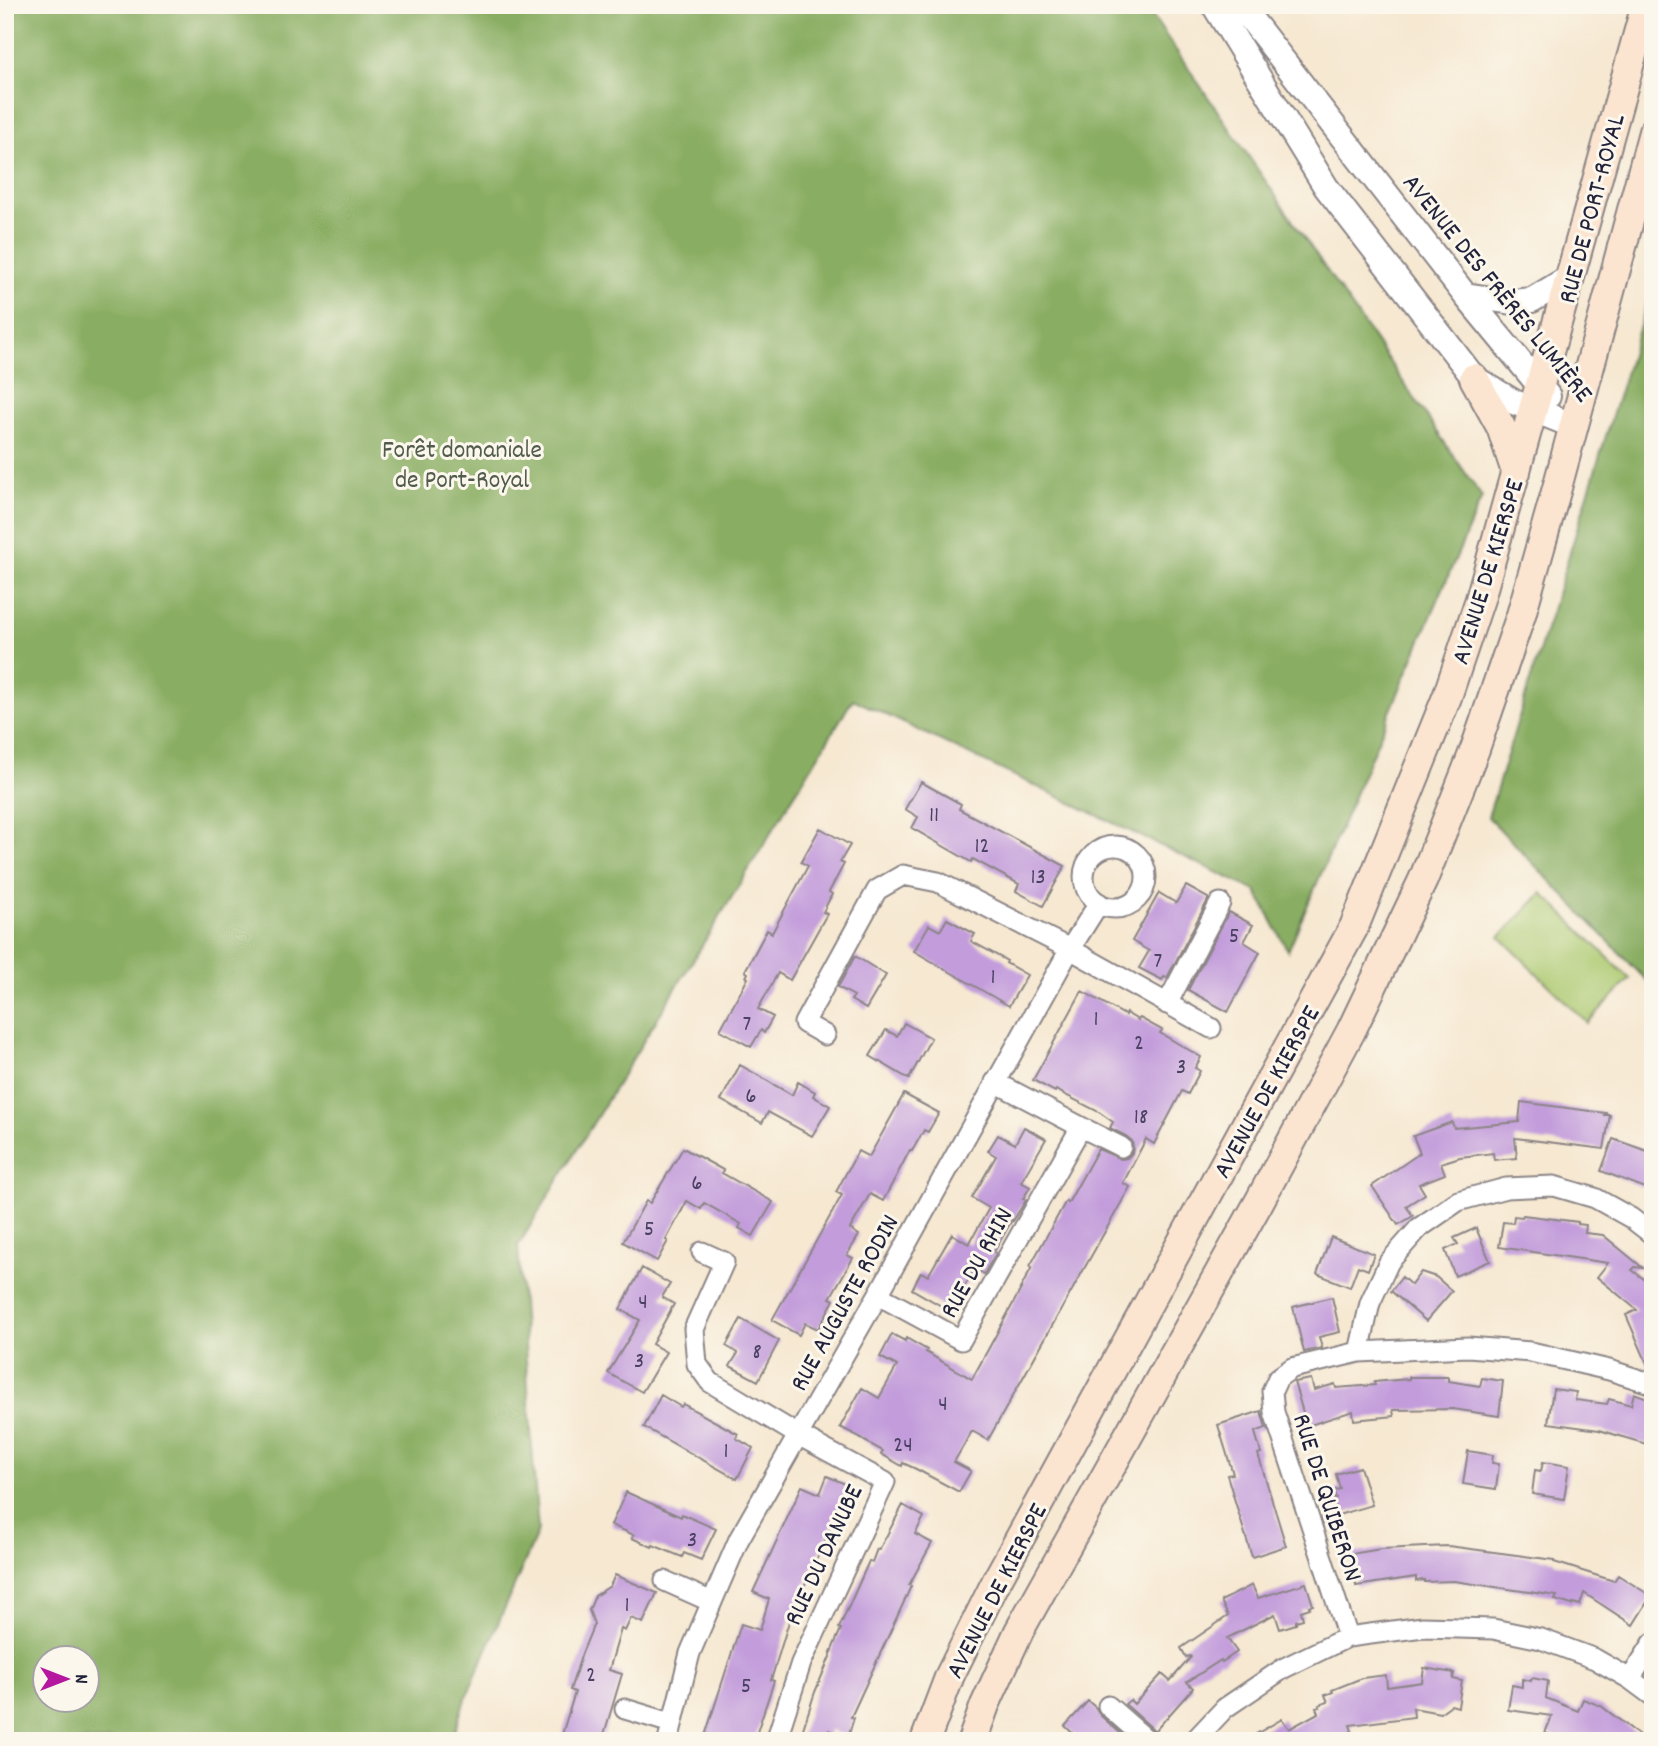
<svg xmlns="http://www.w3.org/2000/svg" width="1658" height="1746" viewBox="0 0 1658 1746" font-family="Dekko,sans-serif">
<rect width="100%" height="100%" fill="#fbf7ec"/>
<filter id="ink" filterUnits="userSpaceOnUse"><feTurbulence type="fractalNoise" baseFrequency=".0143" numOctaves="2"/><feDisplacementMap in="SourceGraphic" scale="14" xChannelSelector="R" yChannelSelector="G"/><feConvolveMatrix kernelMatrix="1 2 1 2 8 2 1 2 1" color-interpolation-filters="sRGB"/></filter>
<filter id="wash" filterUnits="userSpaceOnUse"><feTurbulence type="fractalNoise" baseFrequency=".00686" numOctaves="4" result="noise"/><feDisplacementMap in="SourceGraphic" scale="28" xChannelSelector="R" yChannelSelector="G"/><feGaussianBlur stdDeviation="1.57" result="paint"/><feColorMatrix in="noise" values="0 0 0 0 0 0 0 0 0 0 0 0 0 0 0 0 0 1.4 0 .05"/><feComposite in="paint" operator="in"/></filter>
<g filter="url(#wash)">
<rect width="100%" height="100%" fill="#f6e8d1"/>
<path fill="#acc96f" stroke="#677655" stroke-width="2" d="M1542,893L1630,979L1587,1023L1500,937Z"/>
<path fill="#89ad62" stroke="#56684e" stroke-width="2" fill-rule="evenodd" d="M5,5H1145L1482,497L1288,951L1256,891L853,699L518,1246L538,1531L465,1700L451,1741H5ZM46,1658H88V1700H46Z
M1653,284V987L1488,817Z"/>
<g id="blocks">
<path fill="#c39ddb" d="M921,782L961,804L959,809L1065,866L1043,906L1016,891L1019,884L973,859L971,862L912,828L918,817L905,809Z
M820,828L850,845L840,862L844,864L829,892L832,894L823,912L827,914L790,980L778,973L758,1009L773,1017L764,1033L761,1030L751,1047L720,1030L748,978L746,977L748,973L745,971L767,930L772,933L808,866L801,862Z
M1186,886L1208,898V900L1167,978L1164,977L1162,980L1139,968L1149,951L1132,941L1159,893L1176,903Z
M1229,912L1253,925L1244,942L1260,952L1228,1012L1188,990Z
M947,919L975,934L971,941L1007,961L1006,963L1027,975L1009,1006L914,951L929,925L940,931Z
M855,956L886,975L866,1009L851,1000L854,996L838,987Z
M1082,991L1125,1015L1126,1013L1138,1020L1140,1018L1162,1030L1160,1033L1201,1057L1195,1068L1200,1071L1188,1094L1182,1091L1154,1144L1146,1139L1123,1183L1130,1187L988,1440L972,1431L954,1462L971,1471L959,1492L916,1469L903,1463L902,1466L881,1454L883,1451L861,1439L862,1438L840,1427L862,1388L879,1398L897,1366L880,1357L892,1334L905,1341L906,1338L927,1350L926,1352L972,1379L1021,1289H1020L1032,1267L1030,1266L1066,1201L1068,1203L1098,1149L1121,1159L1127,1158L1132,1153L1133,1147L1132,1141L1126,1136L1110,1128L1113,1122L1099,1112L1056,1090L1055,1092L1033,1080Z
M904,1023L931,1038L909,1079L870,1056L886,1030L897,1036Z
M740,1065L792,1095L798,1082L815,1092L813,1096L830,1106L812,1136L768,1112L762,1123L721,1100Z
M904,1094L939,1113L928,1132L924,1130L912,1151L910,1150L883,1201L870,1194L850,1229L859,1235L847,1255L853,1258L830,1298L834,1300L818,1329L805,1323L799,1335L772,1320L842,1195L836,1192L858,1151L869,1157Z
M1521,1102L1606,1113L1605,1115H1610L1604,1149L1515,1138L1517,1158L1494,1160L1493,1153L1460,1157L1441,1163L1445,1174L1419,1184L1425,1194L1406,1206L1413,1216L1398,1225L1372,1186L1420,1153L1413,1136L1452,1122L1454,1128L1519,1122Z
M1024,1127L1046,1139L1021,1182L1030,1187L1023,1199L1026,1200L1013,1221L1012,1220L994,1252L996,1253L984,1274L975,1269L950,1311L912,1289L921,1272L928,1276L952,1234L969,1244L989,1208L972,1198L996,1156L988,1151L998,1135L1015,1144Z
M1613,1139L1653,1153V1191L1601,1171Z
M683,1148L723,1170L722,1173L773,1202L753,1236L739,1228L741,1224L704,1203L701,1209L687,1201L666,1240L668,1241L657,1261L623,1242L646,1201L650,1203Z
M1523,1215L1578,1222V1224L1586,1225L1585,1233L1603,1235L1643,1268L1635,1267L1632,1270L1653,1286V1371L1650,1370L1626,1315L1637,1310L1597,1277L1608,1263L1499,1247L1503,1222L1513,1223L1514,1216L1522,1217Z
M1476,1228L1490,1261L1455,1276L1445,1250L1458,1244L1454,1238Z
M1331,1237L1374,1254L1368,1270L1358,1266L1350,1287L1317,1274Z
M642,1268L670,1284L662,1297L674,1304L652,1344L666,1352L642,1392L608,1373L640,1320L620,1309Z
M1421,1272L1436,1277L1452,1291L1426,1321L1391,1291L1402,1277L1411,1285Z
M1332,1297L1340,1332L1319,1337L1322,1348L1304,1352L1293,1307Z
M741,1319L779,1341L758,1381L730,1366L738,1353L726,1346Z
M1409,1377H1448V1381L1480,1386L1482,1378L1503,1381L1499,1416L1453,1409L1393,1410L1394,1416L1354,1420L1353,1411L1307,1426L1294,1382L1311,1379L1314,1390L1335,1384L1336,1388L1375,1385L1374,1382L1409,1379Z
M1553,1389L1576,1392L1575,1400L1607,1404L1609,1399L1631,1405L1634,1393L1653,1400V1446L1599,1430L1548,1423Z
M661,1395L681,1407L683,1404L738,1434L736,1438L753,1448L737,1479L644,1427Z
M1261,1411L1266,1428L1255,1432L1261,1453L1258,1454L1286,1546L1252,1557L1227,1475L1233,1474L1218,1425Z
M1468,1451L1493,1455L1492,1463L1499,1464L1496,1489L1463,1484Z
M1543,1462L1569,1466L1564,1499L1532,1494L1535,1470L1541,1471Z
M1360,1467L1372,1505L1338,1515L1333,1499L1336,1498L1333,1491L1340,1489L1336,1474Z
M827,1476L850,1486L791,1615L771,1680L774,1681L754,1741H719L705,1736L741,1624L760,1630L769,1599L753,1592L802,1486L820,1494Z
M626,1492L681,1517L682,1514L716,1529L701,1560L684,1553L682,1557L653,1545L652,1547L632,1538L634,1535L611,1525Z
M903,1505L924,1517L915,1534L932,1543L909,1585L911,1586L903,1604L851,1717L854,1718L848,1737L829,1730L826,1741H799L815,1692L832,1652H831L841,1629L839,1628L849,1606L869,1561L872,1562L877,1549L879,1550Z
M1448,1546L1554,1560V1562L1614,1581L1618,1575L1651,1596L1633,1625L1584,1593L1580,1605L1573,1603L1572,1605L1555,1600L1557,1596L1454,1581L1424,1582V1580L1416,1581V1577L1356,1586L1351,1554L1381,1549Z
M615,1575L657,1593L643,1623L631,1618L625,1631L621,1629L609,1670L622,1674L602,1741H560L575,1692L570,1690L582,1653L594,1624L589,1610L595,1596L610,1586Z
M1306,1583L1313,1605L1309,1606L1310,1608L1301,1611L1303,1619L1296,1621V1624L1280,1629L1275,1614L1227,1638L1237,1652L1222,1662L1221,1660L1187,1682L1193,1688L1155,1731L1125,1704L1130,1700L1134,1704L1162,1674L1170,1681L1191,1657L1190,1656L1186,1657L1181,1648L1228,1616L1221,1601L1252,1585L1258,1598Z
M1424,1668L1454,1673L1453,1679L1462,1681L1458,1707L1451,1705L1440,1713L1413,1708L1414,1717L1350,1725L1352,1731L1329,1741H1244L1282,1719L1289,1729L1318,1713L1316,1708L1320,1707L1319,1705L1328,1702L1325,1695L1333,1692L1332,1690L1362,1678L1386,1675L1387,1687L1422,1682Z
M1532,1678L1548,1681L1546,1698L1578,1711L1583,1699L1601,1706L1647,1741H1564L1545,1733L1552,1716L1508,1710L1512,1685L1522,1687V1679L1531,1681Z
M1088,1701L1096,1708L1100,1715L1129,1741H1081L1065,1726Z"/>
</g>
</g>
<g filter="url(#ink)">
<use href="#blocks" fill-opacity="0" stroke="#8c8586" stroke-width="2"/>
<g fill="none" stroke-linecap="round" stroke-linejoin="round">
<g stroke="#8c8586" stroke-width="23">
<path id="minor" d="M1084 877a31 31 0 1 1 62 0a31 31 0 1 1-62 0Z
M1167,1004L1220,903
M825,1035L804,1023L877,890L903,875L938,882L1070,949L1211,1028
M1081,1127L1121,1147
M702,1252L724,1262L694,1329L697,1364L710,1382L798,1435L885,1482L801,1663L776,1741
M878,1295L961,1340L1081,1127L995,1082
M1359,1352L1370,1303L1389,1262L1419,1228L1458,1201L1506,1188L1554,1186L1595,1198L1631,1218L1653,1235
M665,1581L712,1602
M1348,1637L1274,1412L1272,1391L1278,1378L1292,1368L1359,1352L1468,1347L1531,1352L1609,1370L1653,1384
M1630,1679L1653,1643
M1108,1706L1148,1741
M625,1709L671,1723
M668,1741L690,1653L739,1539L878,1295L1070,949L1099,903
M1194,1741L1225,1708L1284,1668L1348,1637L1423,1627L1493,1629L1541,1639L1595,1659L1630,1679L1653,1696"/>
</g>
<g stroke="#8c8586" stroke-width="28">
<path id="tertiary" d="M1214,5L1326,187L1474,378L1514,402L1574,426
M1240,5L1465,295L1548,396
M1465,295L1512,302L1532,300L1572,276"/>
</g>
<g stroke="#8c8586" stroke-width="32">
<path id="secondary" d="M1474,378L1501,427L1516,472
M925,1741L950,1675L997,1580L1354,927L1447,697L1480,599L1646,5
M972,1741L985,1705L1019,1631L1259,1202L1351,1031L1423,880L1475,749L1521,615L1557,488L1653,132"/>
</g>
<use href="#minor" stroke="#fff" stroke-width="19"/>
<use href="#tertiary" stroke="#fff" stroke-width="24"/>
<use href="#secondary" stroke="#fce5d0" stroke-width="28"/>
</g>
</g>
<g text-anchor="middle" stroke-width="6" stroke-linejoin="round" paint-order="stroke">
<g font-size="23" fill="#4a4163">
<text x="934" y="821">11</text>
<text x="982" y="852">12</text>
<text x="1038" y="883">13</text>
<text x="1234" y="942">5</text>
<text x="1158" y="967">7</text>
<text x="993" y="983">1</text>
<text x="1096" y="1025">1</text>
<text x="747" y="1030">7</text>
<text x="1139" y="1049">2</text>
<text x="1181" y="1073">3</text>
<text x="751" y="1102">6</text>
<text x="1141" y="1123">18</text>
<text x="697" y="1189">6</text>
<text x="649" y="1235">5</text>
<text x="643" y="1308">4</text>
<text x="757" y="1358">8</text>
<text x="639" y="1367">3</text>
<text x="943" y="1410">4</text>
<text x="903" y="1451">24</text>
<text x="726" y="1457">1</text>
<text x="692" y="1546">3</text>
<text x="627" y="1611">1</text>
<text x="591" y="1681">2</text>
<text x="746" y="1692">5</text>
</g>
<g font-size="26" fill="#22223b" stroke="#fbf7ec">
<text transform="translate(1590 208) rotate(-75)" y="9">RUE DE PORT-ROYAL</text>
<text transform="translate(1499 287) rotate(51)" y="9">AVENUE DES FRÈRES LUMIÈRE</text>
<text transform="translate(1486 571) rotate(-73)" y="9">AVENUE DE KIERSPE</text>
<text transform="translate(1265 1091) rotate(-61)" y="9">AVENUE DE KIERSPE</text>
<text transform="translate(975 1262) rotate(-61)" y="9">RUE DU RHIN</text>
<text transform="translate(843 1302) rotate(-61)" y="9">RUE AUGUSTE RODIN</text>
<text transform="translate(1329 1497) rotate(72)" y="9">RUE DE QUIBERON</text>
<text transform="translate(822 1554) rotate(-65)" y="9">RUE DU DANUBE</text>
<text transform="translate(995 1590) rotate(-63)" y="9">AVENUE DE KIERSPE</text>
</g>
<g font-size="26" fill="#525c4d" stroke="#fbf7ec">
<text x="462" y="457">Forêt domaniale<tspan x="462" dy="30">de Port-Royal</tspan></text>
</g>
</g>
<rect width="1658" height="1746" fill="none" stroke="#fbf7ec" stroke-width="28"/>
<g transform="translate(66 1679) rotate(90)"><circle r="33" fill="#fbf7ec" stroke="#a4a2a5" stroke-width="2"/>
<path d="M0-5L12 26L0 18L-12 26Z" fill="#b5179e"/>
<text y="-10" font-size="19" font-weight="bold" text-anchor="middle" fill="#22223b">N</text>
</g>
</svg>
